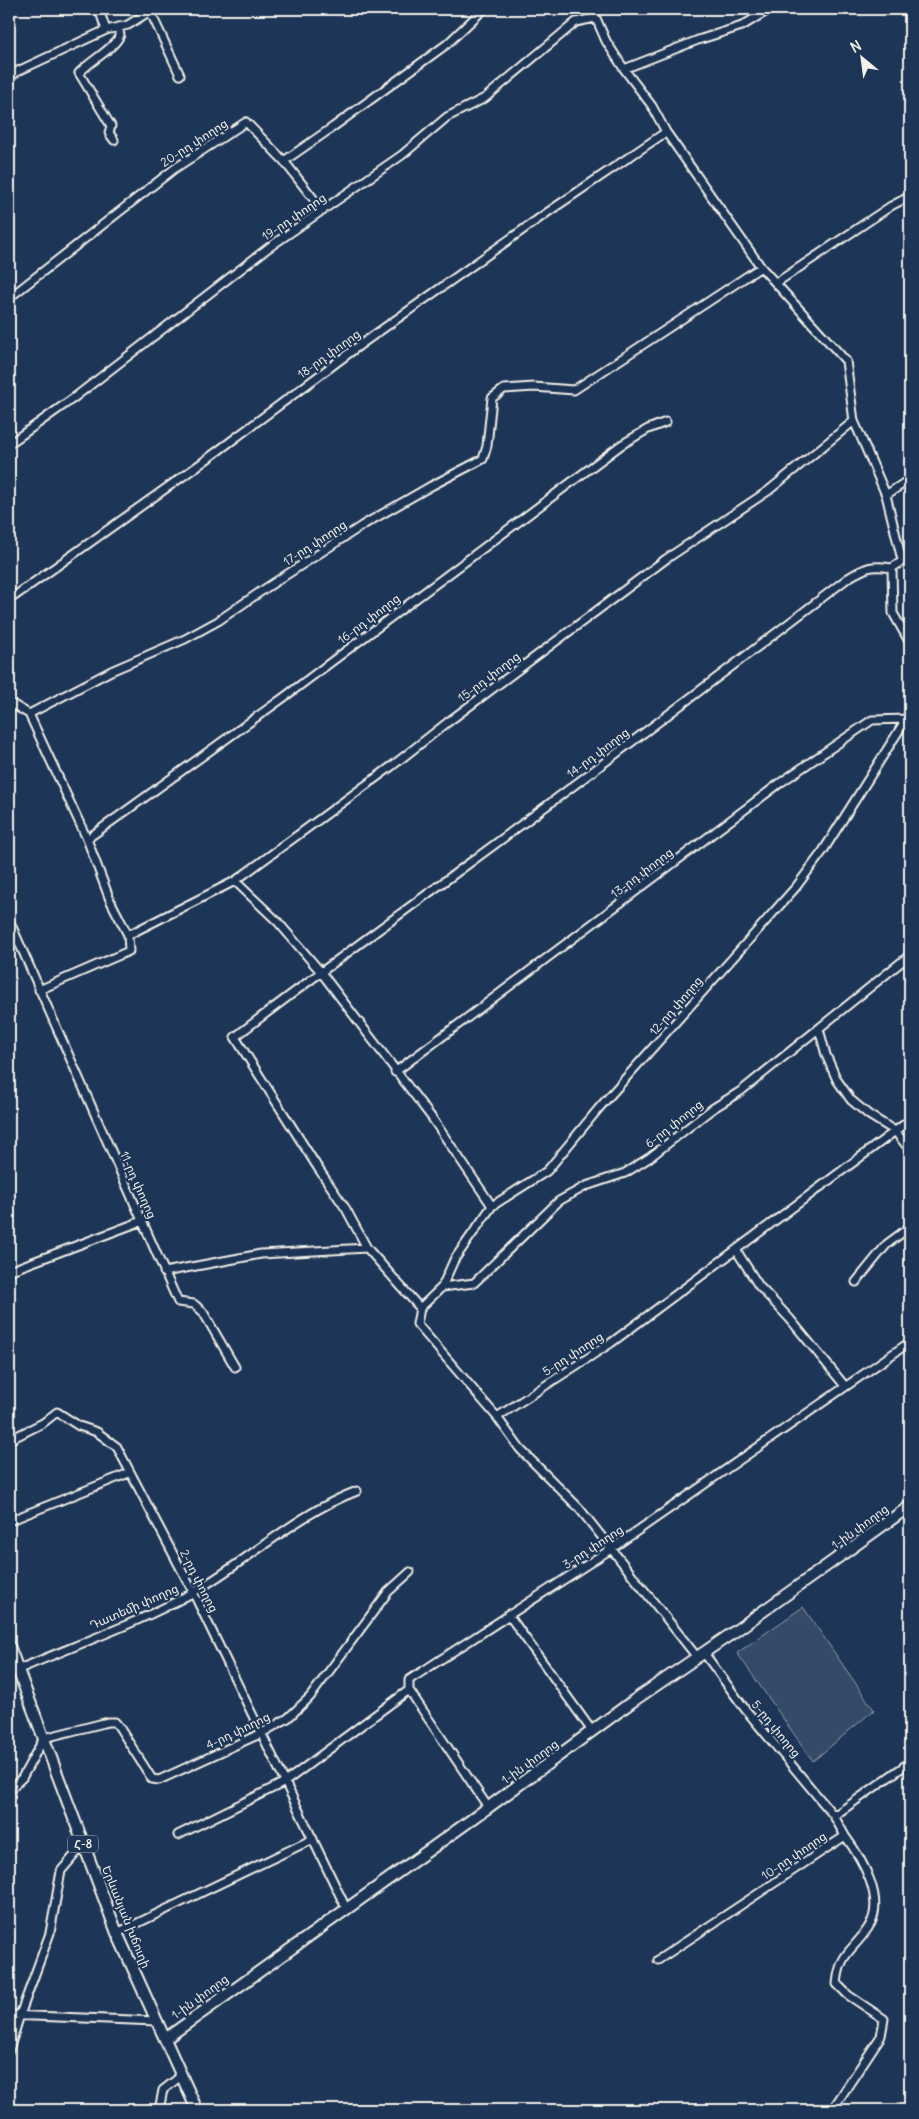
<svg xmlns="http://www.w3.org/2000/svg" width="919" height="2119" viewBox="0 0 919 2119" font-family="Delius,'Noto Sans Armenian',sans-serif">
<rect width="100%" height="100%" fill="#1d3557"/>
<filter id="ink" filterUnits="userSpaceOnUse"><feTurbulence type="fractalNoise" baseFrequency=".02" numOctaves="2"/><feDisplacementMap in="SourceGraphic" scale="10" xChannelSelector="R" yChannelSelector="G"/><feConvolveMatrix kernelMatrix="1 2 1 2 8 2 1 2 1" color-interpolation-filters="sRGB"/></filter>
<g filter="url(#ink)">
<path fill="#354a67" stroke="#949ea8" d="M803,1607L874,1710L813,1761L737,1653Z"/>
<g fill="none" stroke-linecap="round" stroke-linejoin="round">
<path stroke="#9aa2ab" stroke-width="2.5" d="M583,9L584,11"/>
<g stroke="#f4f1e8" stroke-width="11">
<path id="street" d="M99,9L106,30
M592,9L606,41L624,69L652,106L666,132L761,267L846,361L854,421L886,495L902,560
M150,11L180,75
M624,69L698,40L742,26L770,9
M9,78L18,71L106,30L128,25L153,9
M114,140L109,133L111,126L79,73C90,61 115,48 120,35L118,27
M284,161L323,211
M776,283L891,206L910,196
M9,298L174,169L246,122L284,161L333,127L447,44L484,9
M9,444L75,397L268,248L402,155L447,117L485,98L576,22L595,18
M886,495L910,479
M910,556L892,568L893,613L910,643
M9,600L203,462L360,345L548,212L666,132
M9,705L12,704L29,714
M29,714L111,671L185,639L218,621L263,590L363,525L431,486L483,459L487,446L492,398L504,389L534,387L574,390L761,267
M29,714L87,839L110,900L128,935L129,951L39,990
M87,839L283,698L621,445L648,429L666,422
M235,881L278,922L320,971L432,1118L492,1206
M9,920L178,1302L194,1304L203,1312L235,1367
M128,935L235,881L392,766L448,722L666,559L768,491L854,421
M819,1029L826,1055L837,1080L851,1100L869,1115L895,1131L910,1150
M395,1072L780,783L872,720L905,719
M736,1250L759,1286L790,1319L845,1386
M9,1271L142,1221
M164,1272L261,1254L367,1248
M856,1282L887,1244L910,1227
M442,1287L474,1283L559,1201L586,1186L625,1173L649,1158L712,1109L741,1091L910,955
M420,1308L367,1248L346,1209L318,1168L235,1037C310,979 387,924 464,867C593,772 721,675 848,578C867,567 870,565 892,568
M497,1417L417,1324L420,1308L442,1287L454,1260L492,1206L547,1171L599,1108L796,887L823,851L910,713
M9,1440L43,1423L57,1412L79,1426L97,1432L117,1447L193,1592L346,1908
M9,1521L129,1473
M508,1614L592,1731
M697,1657L579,1508L520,1449L497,1417L611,1343L910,1120
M17,1670C75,1645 137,1624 192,1593C248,1561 296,1514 357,1491
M9,1790L22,1778L44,1738L108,1722H115L119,1727L152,1779L159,1780L262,1733L288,1718L310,1697L388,1592L410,1572
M488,1807L409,1690V1680L611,1549L910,1342
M834,1816L910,1762
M178,1835L285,1782L409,1690
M117,1933L313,1839
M658,1960L845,1836L834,1816L745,1709L704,1653
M9,2015L156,2021
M9,2050L20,2015L50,1933L61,1871L84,1844
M159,2110L163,2090L181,2076
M832,2110L881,2036L884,2019L848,1995L837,1984C840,1952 852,1952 868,1928C887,1901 862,1859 845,1836"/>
</g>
<g stroke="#f4f1e8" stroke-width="14">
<path id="secondary" d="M165,2039L471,1820L633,1701L734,1632L910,1506"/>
</g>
<g stroke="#f4f1e8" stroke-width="14">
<path id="primary" d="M9,1646L117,1933L197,2110"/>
</g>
<use href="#street" stroke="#1d3557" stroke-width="7"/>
<use href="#secondary" stroke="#1d3557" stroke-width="10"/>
<use href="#primary" stroke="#1d3557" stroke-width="10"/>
</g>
</g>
<g text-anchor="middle" stroke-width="4.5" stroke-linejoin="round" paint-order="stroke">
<rect fill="#1d3557" stroke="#b4b9bc" stroke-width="1" x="68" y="1835.5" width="30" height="17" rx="4"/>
<g font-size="11" font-weight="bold" fill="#f4f1e8">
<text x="83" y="1848">Հ-8</text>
</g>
<g font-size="12" fill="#f4f1e8" stroke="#1d3557">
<text transform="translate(194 143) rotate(-33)" y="4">20-րդ փողոց</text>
<text transform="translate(294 217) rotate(-34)" y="4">19-րդ փողոց</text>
<text transform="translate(329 354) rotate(-36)" y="4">18-րդ փողոց</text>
<text transform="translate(315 543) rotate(-33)" y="4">17-րդ փողոց</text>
<text transform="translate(369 619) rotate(-37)" y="4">16-րդ փողոց</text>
<text transform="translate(489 677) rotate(-37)" y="4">15-րդ փողոց</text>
<text transform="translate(598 753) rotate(-37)" y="4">14-րդ փողոց</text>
<text transform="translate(642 873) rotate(-37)" y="4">13-րդ փողոց</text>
<text transform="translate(676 1006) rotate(-49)" y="4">12-րդ փողոց</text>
<text transform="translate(674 1124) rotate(-38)" y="4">6-րդ փողոց</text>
<text transform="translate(138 1185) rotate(66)" y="4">11-րդ փողոց</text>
<text transform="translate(573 1354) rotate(-33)" y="4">5-րդ փողոց</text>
<text transform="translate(860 1527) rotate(-36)" y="4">1-ին փողոց</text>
<text transform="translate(593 1547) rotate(-33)" y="4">3-րդ փողոց</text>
<text transform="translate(199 1581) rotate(63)" y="4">2-րդ փողոց</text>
<text transform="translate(134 1607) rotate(-24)" y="4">Դատեմի փողոց</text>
<text transform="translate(776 1729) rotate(51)" y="4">5-րդ փողոց</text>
<text transform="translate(238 1731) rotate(-26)" y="4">4-րդ փողոց</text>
<text transform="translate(530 1762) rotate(-36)" y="4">1-ին փողոց</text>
<text transform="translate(794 1856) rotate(-34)" y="4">10-րդ փողոց</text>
<text transform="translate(126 1917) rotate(68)" y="4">Երևանյան խճուղի</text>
<text transform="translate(200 1997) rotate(-36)" y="4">1-ին փողոց</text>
</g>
</g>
<rect width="919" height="2119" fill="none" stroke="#1d3557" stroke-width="30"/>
<rect x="15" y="15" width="889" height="2089" fill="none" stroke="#f4f1e8" stroke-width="2" filter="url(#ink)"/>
<g transform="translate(862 58) rotate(331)" stroke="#1d3557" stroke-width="4" paint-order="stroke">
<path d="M0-4L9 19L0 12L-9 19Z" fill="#f4f1e8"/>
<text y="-8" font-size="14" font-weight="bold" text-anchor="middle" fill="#f4f1e8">N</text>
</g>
</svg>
